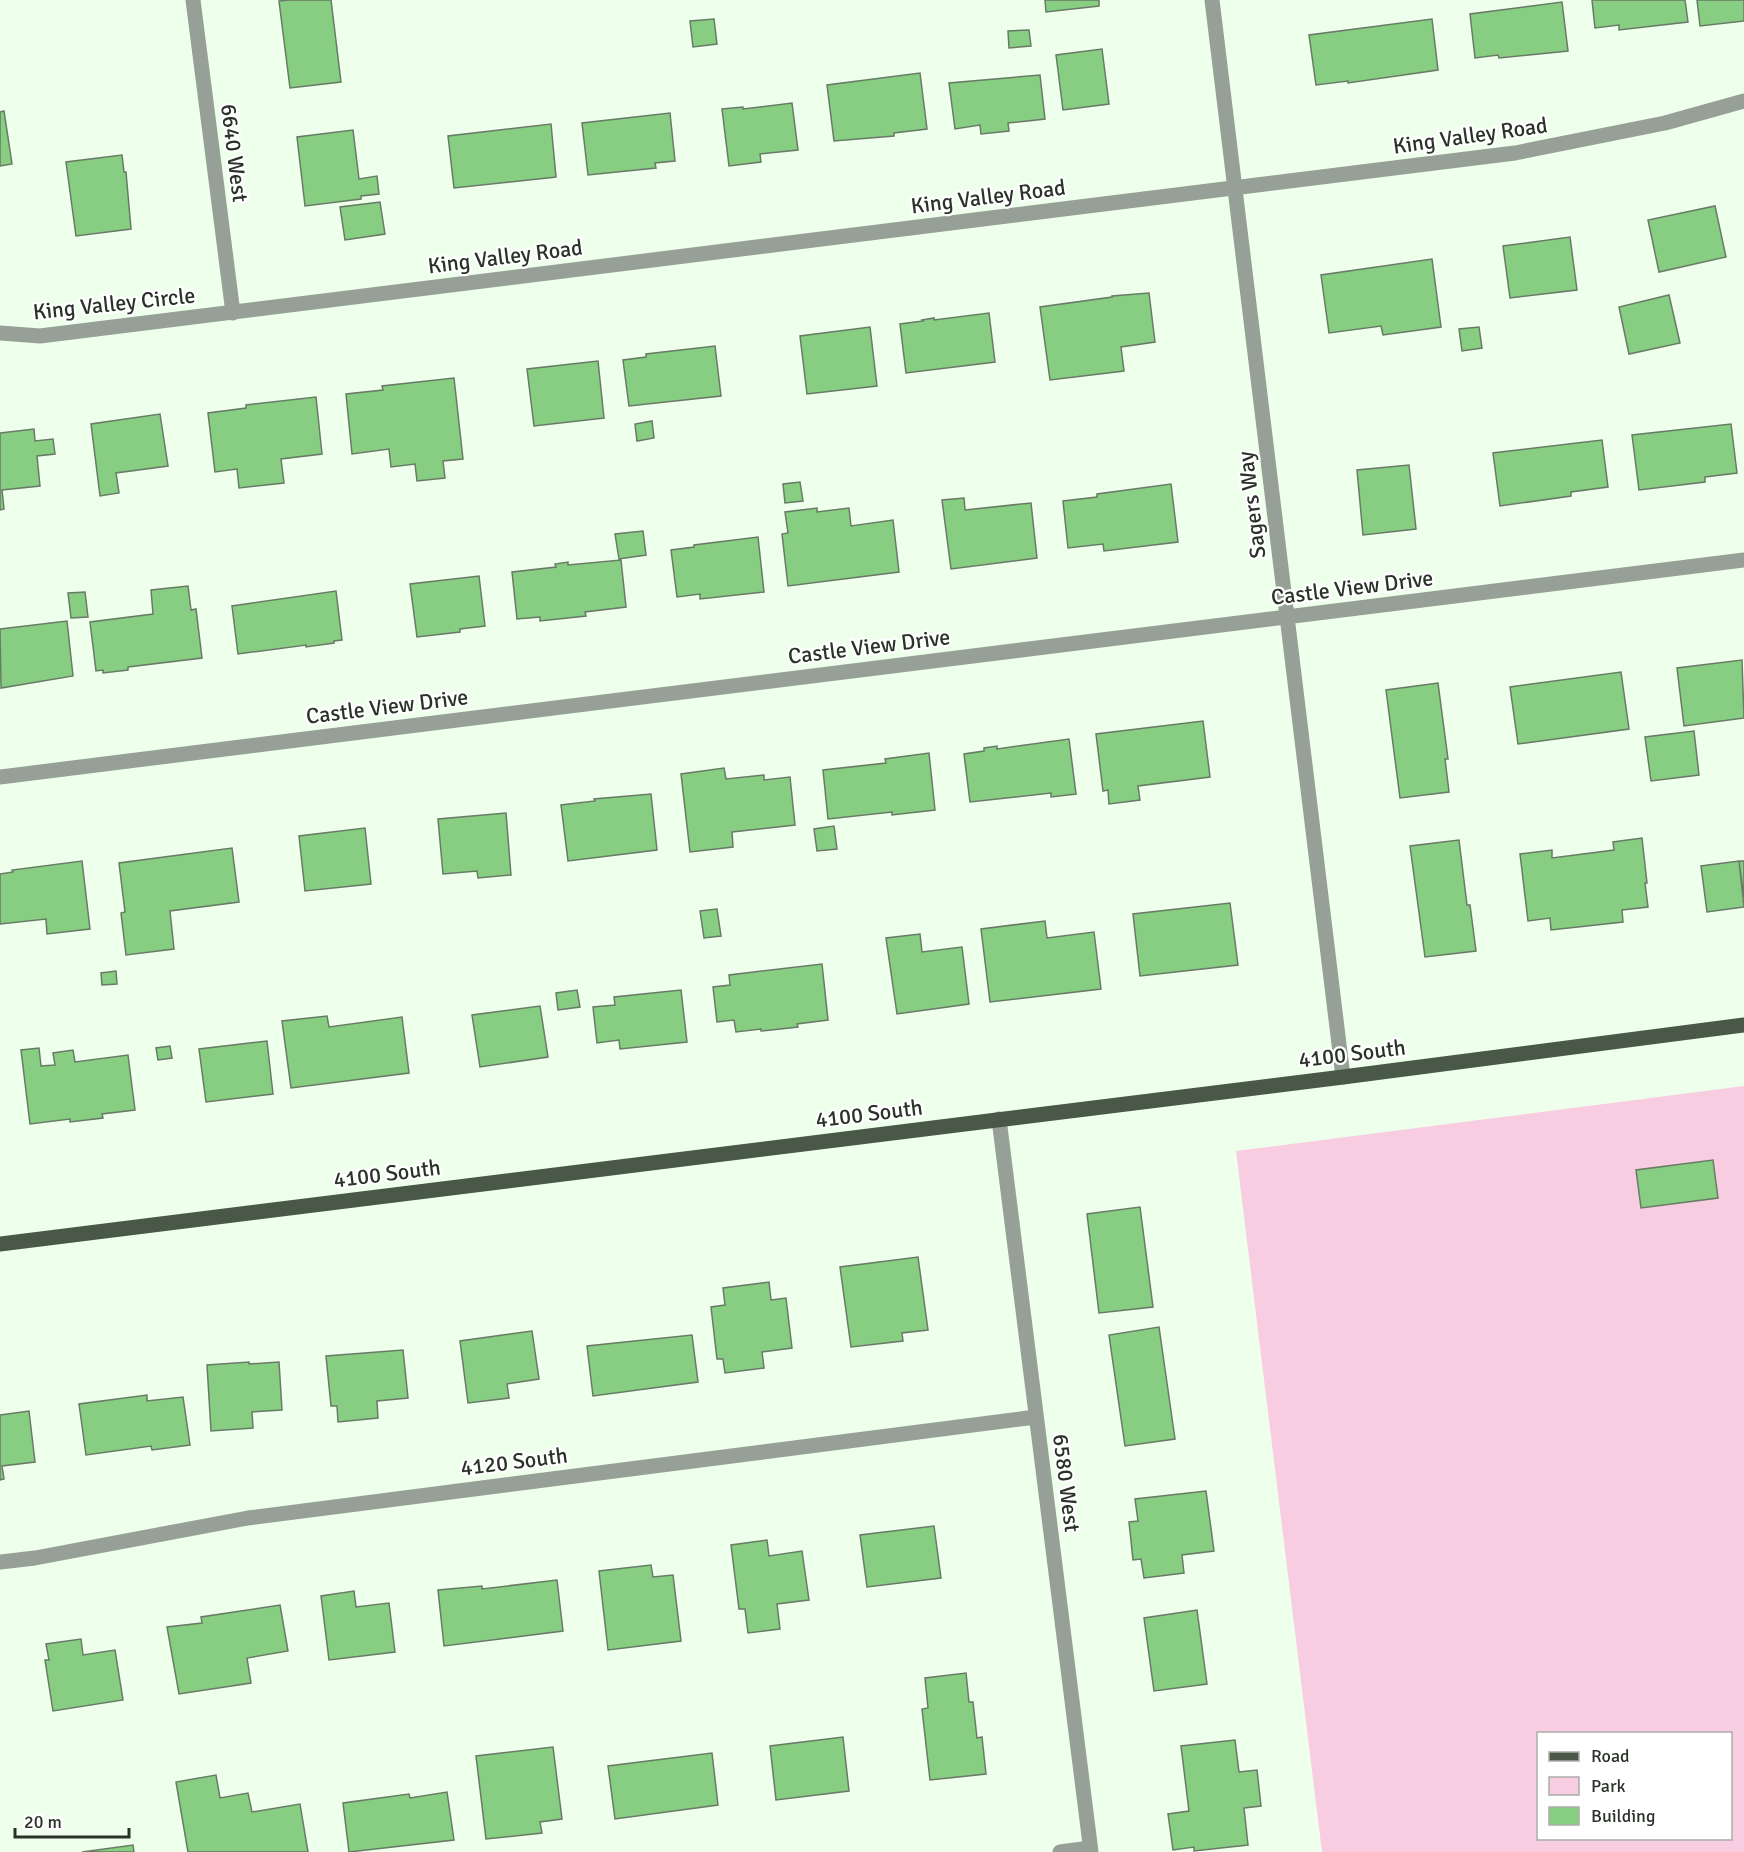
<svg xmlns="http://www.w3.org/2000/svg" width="1744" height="1852" viewBox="0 0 1744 1852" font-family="Signika,sans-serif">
<rect width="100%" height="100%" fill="#eeffec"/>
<path fill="#f8cce1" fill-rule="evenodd" d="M1744,1086V1852H1322L1236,1151ZM1538,1734H1730V1838H1538Z"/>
<path fill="#87cd82" stroke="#687b66" stroke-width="1.5" d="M289,0H331L341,82L290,88L279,1Z
M1045,0H1099V6L1046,12Z
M1592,0H1685L1688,22L1619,30V25L1595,28Z
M1697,0H1744V21L1700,26Z
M1562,2L1568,51L1499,58L1498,55L1475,58L1470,14Z
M714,19L717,44L693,47L690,21Z
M1432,19L1438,70L1348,83V81L1316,85L1309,35Z
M1029,30L1031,46L1009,48L1008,31Z
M1102,49L1109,104L1063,110L1056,55Z
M920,73L927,129L894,133V136L834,141L827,85Z
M1040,75L1045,119L1008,123L1009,131L981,134L980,125L955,129L949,83Z
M792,103L798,150L760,154L761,162L729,166L722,109L743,107V109Z
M4,111L12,164L0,166V112Z
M670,113L675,161L655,163L656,168L588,175L582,123Z
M551,124L556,177L454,188L448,136Z
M353,130L359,179L377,176L379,194L361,196V199L305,206L297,137Z
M122,155L124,172H126L131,229L76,236L66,162Z
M380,202L385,234L345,240L340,207Z
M1715,206L1726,257L1659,272L1648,220Z
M1570,237L1577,290L1510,298L1503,246Z
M1432,259L1441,327L1383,335L1381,326L1329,333L1321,275Z
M1149,293L1155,342L1121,347L1124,371L1050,380L1040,307L1112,297V296Z
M1669,295L1680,343L1629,354L1619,307Z
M989,313L995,362L906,373L900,324L923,321L922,320L934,318V320Z
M870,327L877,386L807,394L800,336Z
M1479,327L1482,348L1462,351L1459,329Z
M715,346L721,396L629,406L623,360L646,357V354Z
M598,361L604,418L534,426L527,369Z
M454,378L463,459L443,461L445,478L417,481L415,464L391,467L389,449L352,454L346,394L383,390L382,386Z
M316,397L322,454L281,459L284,483L239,488L237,469L215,472L208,413L246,408V405Z
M160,414L168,466L116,473L119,493L100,496L91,424Z
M652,421L654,438L637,441L635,424Z
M1731,424L1737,473L1705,477V482L1639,490L1632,435Z
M34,429L35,441L53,439L55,454L37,456L40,486L2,490L4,509L0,510V433Z
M1602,440L1608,487L1571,492V496L1500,506L1493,453Z
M1409,465L1416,529L1363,535L1357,470Z
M800,482L803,501L785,503L783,484Z
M1171,484L1178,542L1104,551L1103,544L1068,548L1063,501L1097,497V494Z
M964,498L965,510L1031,503L1037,558L951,569L942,500Z
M817,508V512L849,508L851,526L893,520L899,572L788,586L782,534L788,533L785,512Z
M643,531L646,555L619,559L615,534Z
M758,537L764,592L700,599V594L677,597L671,550L694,547V545Z
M621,560L626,607L585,612L586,616L540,621V617L517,619L512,572L556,567L555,564L568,562V565Z
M479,576L485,626L460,629V632L417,637L410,584Z
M188,586L191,610L196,609L202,658L128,667V670L103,673V670L96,671L90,622L153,614L151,590Z
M336,591L342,640L334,641V643L306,647V645L238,654L232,606Z
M85,592L88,617L71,618L68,593Z
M67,621L73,676L1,688L0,629Z
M1742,660L1744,718L1684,726L1677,668Z
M1621,672L1629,729L1518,744L1510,687Z
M1438,683L1448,759H1445L1449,792L1400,798L1386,690Z
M1203,721L1210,777L1138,786L1140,800L1109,804L1108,790L1103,791L1096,734Z
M1694,731L1699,775L1651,781L1645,737Z
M1069,739L1076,794L1051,797V793L970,802L964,754L984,751V748L997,746V749Z
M929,753L935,810L892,815V812L828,819L823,770L886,763L885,759Z
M724,768L726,779L764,775V780L790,777L795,825L732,832L733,847L690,852L681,774Z
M651,794L657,850L568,861L561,805L595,801L594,799Z
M506,813L511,875L478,878L477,871L443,874L438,819Z
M834,826L837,849L817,851L814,829Z
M365,828L371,884L305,891L299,836Z
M1642,838L1647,883H1645L1648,907L1622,910L1623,922L1551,930L1550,918L1528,921L1520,854L1552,850V858L1614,850L1613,842Z
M1459,840L1467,905H1470L1476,951L1425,957L1410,846Z
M232,848L239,902L170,911L174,949L126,955L121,913L125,912L119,863Z
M82,861L90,929L47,934L46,919L0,924V874L13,872L12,870Z
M1739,861L1744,907L1707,912L1701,866Z
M1739,861H1744V898Z
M1230,903L1238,965L1140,976L1133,914Z
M717,909L721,936L704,938L700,911Z
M1045,921L1047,938L1094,932L1101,989L990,1002L981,929Z
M920,934L922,952L962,947L969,1004L897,1014L886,938Z
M822,964L828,1020L797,1024L798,1027L761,1031V1029L736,1032L734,1020L717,1022L713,987L730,985L729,975Z
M116,971L117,984L102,985L101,973Z
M577,990L580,1007L558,1010L556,993Z
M681,990L687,1042L620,1049L619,1040L597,1043L593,1007L615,1005L614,997Z
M540,1006L548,1057L480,1067L472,1015Z
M327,1016L329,1027L402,1017L409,1073L291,1088L282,1021Z
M267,1041L273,1094L206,1102L199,1049Z
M170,1046L172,1058L158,1060L156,1048Z
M39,1048L41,1066L55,1065L53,1053L73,1050L75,1062L128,1055L135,1110L102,1114L103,1118L70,1122V1119L30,1124L21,1050Z
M1713,1160L1718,1198L1641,1208L1636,1170Z
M1140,1207L1153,1307L1099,1313L1087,1214Z
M918,1257L928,1330L902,1333L903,1341L851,1347L840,1267Z
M769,1282L771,1300L786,1298L792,1348L762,1352L764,1368L725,1373L723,1359H717L711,1307L725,1305L723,1288Z
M1159,1327L1175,1439L1125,1446L1109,1335Z
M532,1331L539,1379L507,1384L509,1398L468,1403L460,1341Z
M692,1335L698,1382L593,1396L587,1346Z
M403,1350L408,1398L377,1401L378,1418L338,1422L337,1406H331L326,1356Z
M249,1362V1364L279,1362L282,1410L252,1412L253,1428L211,1431L207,1365Z
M147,1395V1401L183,1397L190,1445L152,1450L151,1446L86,1455L79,1404Z
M29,1411L35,1462L2,1466L4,1479L0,1480V1415Z
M1206,1491L1214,1551L1182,1555L1184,1573L1144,1578L1141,1559L1133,1560L1129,1522L1138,1521L1135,1499Z
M934,1526L941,1578L867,1587L860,1535Z
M767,1540L769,1556L802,1551L809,1600L777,1604L780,1629L748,1633L745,1609H739L731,1545Z
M651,1565L653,1577L673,1575L681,1641L608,1650L599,1571Z
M557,1580L563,1631L444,1646L438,1590L482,1586V1589Z
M354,1591L356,1607L389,1603L395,1652L329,1660L321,1596Z
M280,1605L288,1651L247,1658L251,1683L179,1694L167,1627L202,1623L201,1617Z
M1197,1610L1207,1684L1154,1691L1144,1618Z
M81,1639L83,1655L115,1650L123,1700L53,1711L45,1660H49L46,1644Z
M966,1673L969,1702H973L977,1738L982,1737L986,1774L930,1780L922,1709L928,1708L925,1678Z
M843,1737L849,1791L776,1800L770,1746Z
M1235,1740L1239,1772L1257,1770L1261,1806L1244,1808L1248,1845L1194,1851V1847L1173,1850L1168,1814L1189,1811L1181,1746Z
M553,1747L562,1819L540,1822L542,1833L486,1839L476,1756Z
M712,1753L718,1805L615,1819L608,1766Z
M216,1775L220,1798L248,1793L252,1812L300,1804L308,1852H188L176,1782Z
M447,1792L454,1840L349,1852L343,1803L409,1794L410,1798Z
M133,1845L134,1852H82Z"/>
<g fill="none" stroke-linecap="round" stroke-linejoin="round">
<path stroke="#97a096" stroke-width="15" d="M193,0L233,313
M1212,0L1343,1077
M0,333L40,336L1515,153L1665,123L1744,101
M0,777L1744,560
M999,1119L1091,1852
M0,1562L35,1558L248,1518L1036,1417
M1060,1852L1090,1848"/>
<path stroke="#495847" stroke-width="15" d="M0,1244L1343,1077L1744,1025"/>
</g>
<g text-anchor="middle" stroke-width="4.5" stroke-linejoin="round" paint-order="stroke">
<g font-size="22" fill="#2a3229" stroke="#fff">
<text transform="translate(1470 135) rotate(-8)" y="8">King Valley Road</text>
<text transform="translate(235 153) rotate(83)" y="8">6640 West</text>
<text transform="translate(988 196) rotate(-7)" y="8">King Valley Road</text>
<text transform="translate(505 256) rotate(-7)" y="8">King Valley Road</text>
<text transform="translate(114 303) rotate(-6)" y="8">King Valley Circle</text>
<text transform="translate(1251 505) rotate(-97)" y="8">Sagers Way</text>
<text transform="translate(1352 587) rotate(-7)" y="8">Castle View Drive</text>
<text transform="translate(869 646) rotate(-7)" y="8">Castle View Drive</text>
<text transform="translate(387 706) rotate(-7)" y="8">Castle View Drive</text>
<text transform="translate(1352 1053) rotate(-7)" y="8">4100 South</text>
<text transform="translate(869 1113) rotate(-7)" y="8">4100 South</text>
<text transform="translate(387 1173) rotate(-7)" y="8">4100 South</text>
<text transform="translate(514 1461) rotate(-7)" y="8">4120 South</text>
<text transform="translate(1067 1483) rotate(83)" y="8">6580 West</text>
</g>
</g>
<rect x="1537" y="1732" width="195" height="108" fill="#ffffff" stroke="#aaada9" stroke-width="1.5"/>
<rect x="1549" y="1752" width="30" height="9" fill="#495847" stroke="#aaada9" stroke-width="1.5"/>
<text x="1591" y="1762" font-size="18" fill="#2a3229">Road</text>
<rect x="1549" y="1777" width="30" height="18" fill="#f8cce1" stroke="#aaada9" stroke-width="1.5"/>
<text x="1591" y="1792" font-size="18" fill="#2a3229">Park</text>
<rect x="1549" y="1807" width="30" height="18" fill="#87cd82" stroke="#aaada9" stroke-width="1.5"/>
<text x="1591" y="1822" font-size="18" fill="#2a3229">Building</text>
<path d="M15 1828v9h114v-9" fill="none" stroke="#2a3229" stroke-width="3"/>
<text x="24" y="1828" font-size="18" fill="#2a3229" stroke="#ffffff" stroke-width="4.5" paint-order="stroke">20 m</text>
</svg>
